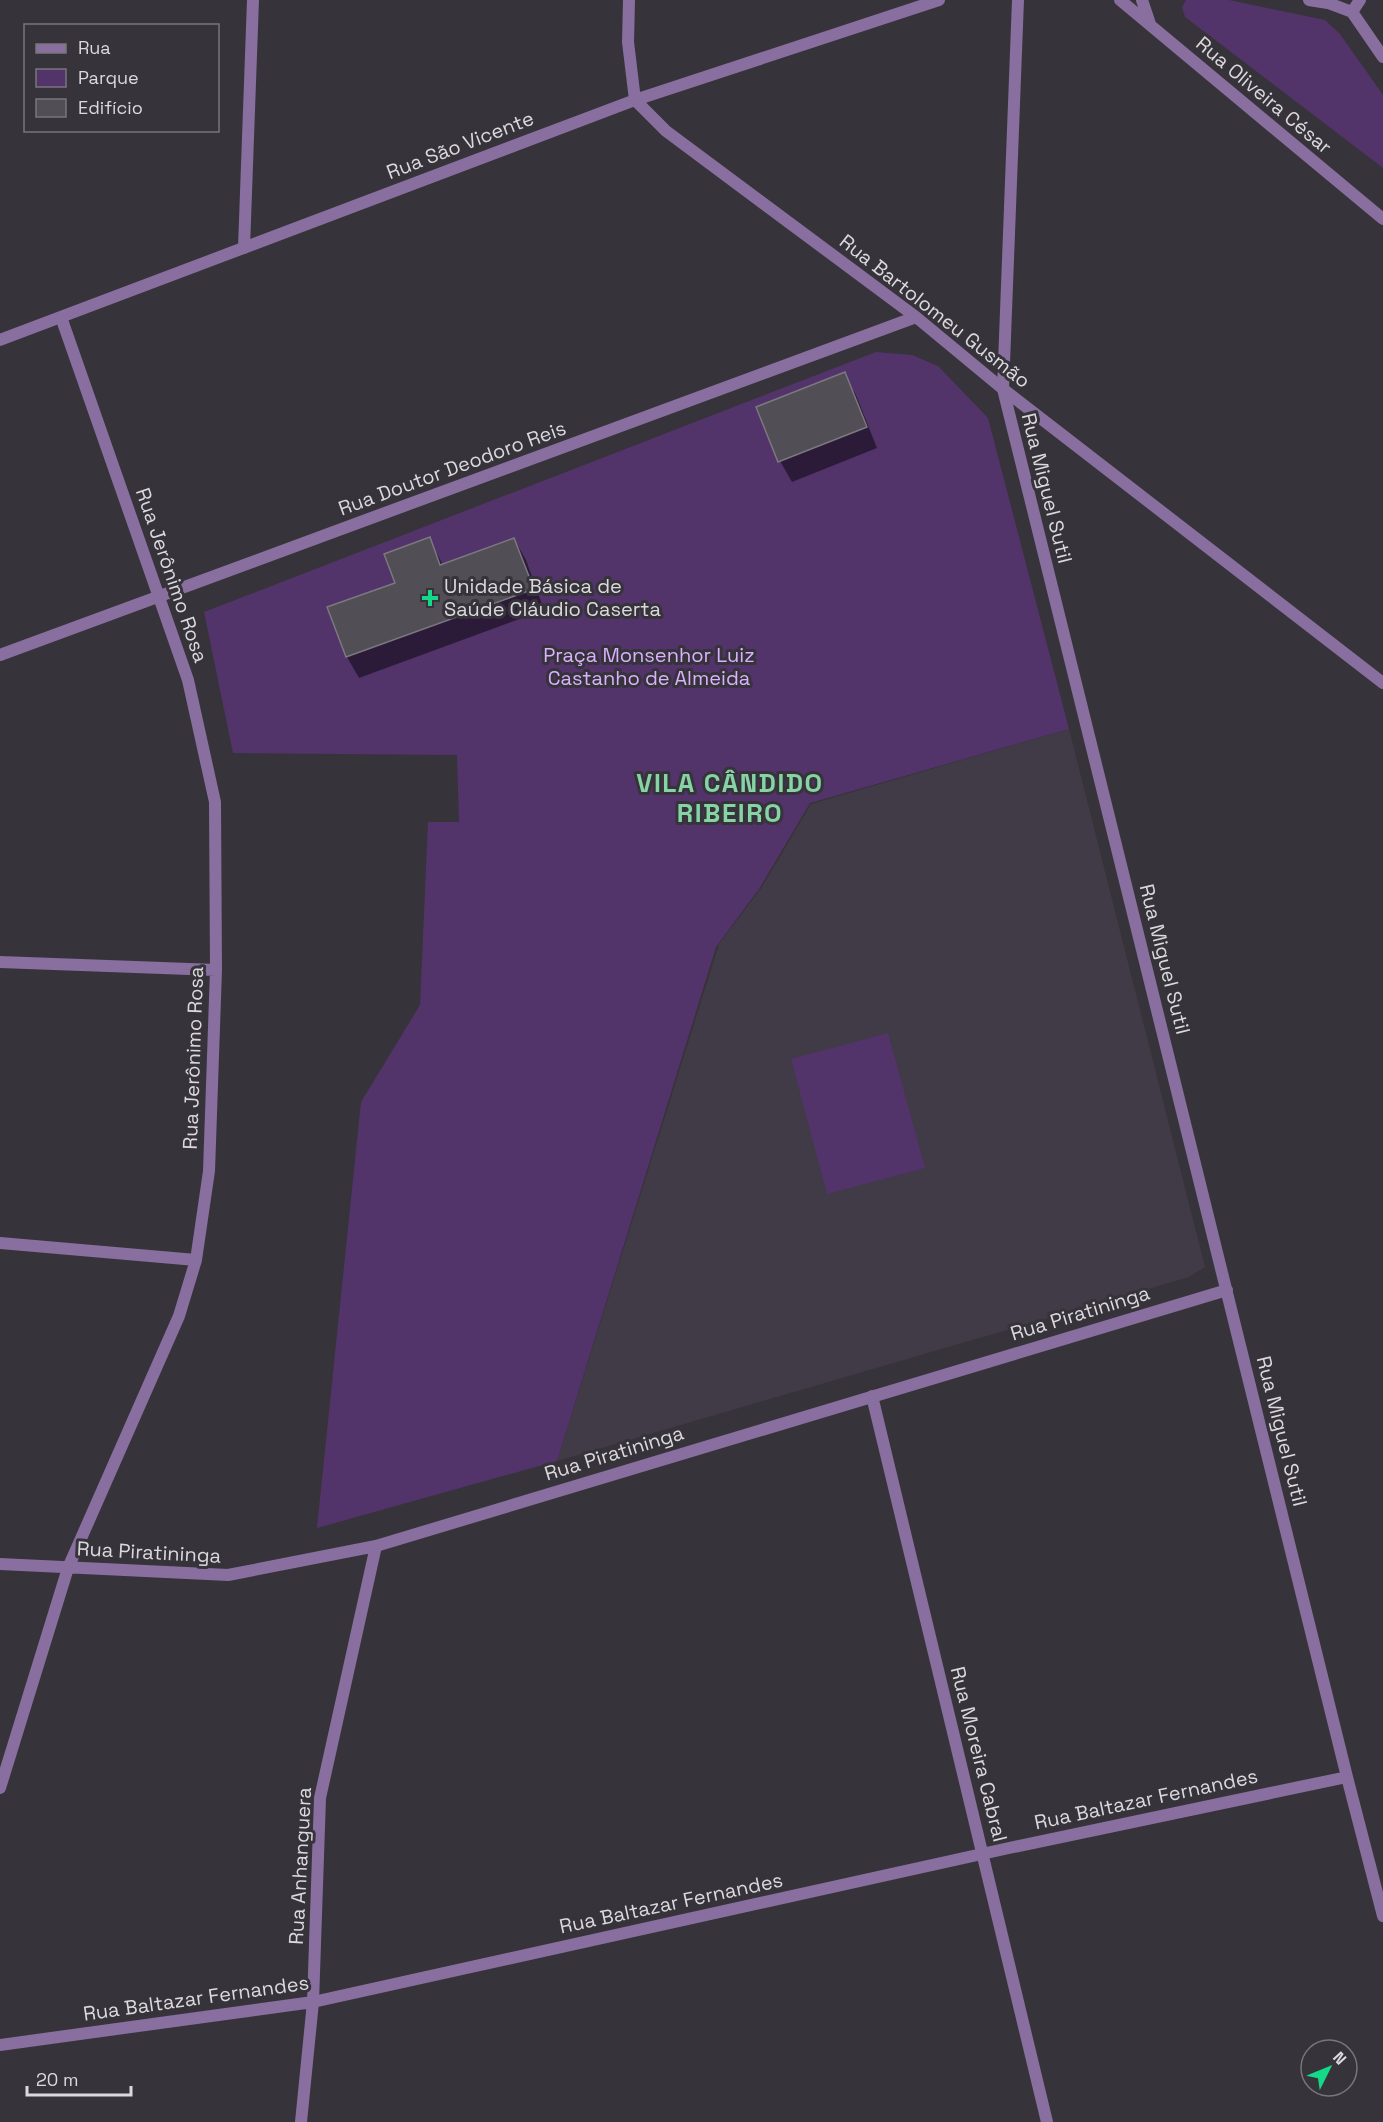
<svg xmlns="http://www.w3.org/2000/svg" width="1383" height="2122" viewBox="0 0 1383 2122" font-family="'Space Grotesk',sans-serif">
<rect width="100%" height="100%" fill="#37333a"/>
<path fill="#413a47" d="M1069,729L1205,1267L1189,1277L557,1461L719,944L762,887L811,804Z"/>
<path fill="#52346a" d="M1186,0H1229L1325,20L1340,34L1383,95V168L1185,17L1182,7Z
M876,352L912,355L938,366L988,418L1069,729L810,803L759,889L716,947L557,1461L317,1528L361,1102L420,1005L428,822H459L457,755L233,753L204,612Z
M888,1033L925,1168L827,1194L791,1059Z"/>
<path fill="#0007" d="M844,374L856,395L877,448L792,482L780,461Z
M429,539L443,565L514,539L526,560L544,610L359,678L347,657L329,608L397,584Z"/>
<path fill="#514e55" stroke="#7c7880" stroke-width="1.5" d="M845,372L867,427L778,462L756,407Z
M430,537L440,565L514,538L534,589L346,657L327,607L395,583L384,554Z"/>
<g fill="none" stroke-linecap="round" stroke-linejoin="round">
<path stroke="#886f9f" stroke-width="12" d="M629,0L628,42L635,100
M1018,0L1003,389L1347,1777L1383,1916
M1120,0L1383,219
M1142,0L1150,24
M1309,0L1328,3L1352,12L1383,57
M1352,12L1360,0
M635,100L666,131L916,317L1003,389L1383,683
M244,248L253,0
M0,340L635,100L939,0
M0,655L916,317
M0,962L216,970
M0,1243L196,1260
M872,1396L1047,2122
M0,1564L228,1575L376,1546L1227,1290
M0,1788L68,1568L179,1316L196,1260L209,1171L216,970L215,802L188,680L61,317
M0,2045L313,2002L1009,1848L1347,1777
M301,2122L313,2002L320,1798L376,1546"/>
</g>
<path fill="#14d989" stroke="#37333a" stroke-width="2" d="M427 589h6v6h6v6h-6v6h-6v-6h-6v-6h6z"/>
<g text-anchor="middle" stroke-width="6" stroke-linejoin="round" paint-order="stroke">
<g font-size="20" fill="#dbd9de" stroke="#37333a">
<text transform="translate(1264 95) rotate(40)" y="7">Rua Oliveira César</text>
<text transform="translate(460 145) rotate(-21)" y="7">Rua São Vicente</text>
<text transform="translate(935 311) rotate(38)" y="7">Rua Bartolomeu Gusmão</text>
<text transform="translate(452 468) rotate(-20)" y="7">Rua Doutor Deodoro Reis</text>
<text transform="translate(1047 488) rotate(76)" y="7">Rua Miguel Sutil</text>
<text transform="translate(172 575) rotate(71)" y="7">Rua Jerônimo Rosa</text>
<text transform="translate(1165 959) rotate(76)" y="7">Rua Miguel Sutil</text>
<text transform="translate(193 1058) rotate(-88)" y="7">Rua Jerônimo Rosa</text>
<text transform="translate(1080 1313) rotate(-17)" y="7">Rua Piratininga</text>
<text transform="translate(1282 1431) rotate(76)" y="7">Rua Miguel Sutil</text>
<text transform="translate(614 1453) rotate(-17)" y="7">Rua Piratininga</text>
<text transform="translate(149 1552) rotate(3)" y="7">Rua Piratininga</text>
<text transform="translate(979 1754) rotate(76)" y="7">Rua Moreira Cabral</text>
<text transform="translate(1146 1799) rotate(-12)" y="7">Rua Baltazar Fernandes</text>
<text transform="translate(300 1866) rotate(-87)" y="7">Rua Anhanguera</text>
<text transform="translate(671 1903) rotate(-12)" y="7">Rua Baltazar Fernandes</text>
<text transform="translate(196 1998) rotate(-8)" y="7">Rua Baltazar Fernandes</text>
</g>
<g font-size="20" fill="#dbd9de" stroke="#37333a" text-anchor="start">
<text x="444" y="593">Unidade Básica de<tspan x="444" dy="23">Saúde Cláudio Caserta</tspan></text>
</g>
<g font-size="20" fill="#d9b1fe" stroke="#37333a">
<text x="649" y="662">Praça Monsenhor Luiz<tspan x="649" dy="23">Castanho de Almeida</tspan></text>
</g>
<g font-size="26" font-weight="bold" letter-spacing="1.5" fill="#86d3a6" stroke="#37333a">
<text x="730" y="792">VILA CÂNDIDO<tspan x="730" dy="30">RIBEIRO</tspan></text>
</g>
</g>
<rect x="24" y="24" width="195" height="108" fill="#37333a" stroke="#79757c" stroke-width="1.5"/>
<rect x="36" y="44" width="30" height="9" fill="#886f9f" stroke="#79757c" stroke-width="1.5"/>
<text x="78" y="54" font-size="18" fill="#dbd9de">Rua</text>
<rect x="36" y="69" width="30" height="18" fill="#52346a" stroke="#79757c" stroke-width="1.5"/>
<text x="78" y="84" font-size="18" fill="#dbd9de">Parque</text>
<rect x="36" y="99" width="30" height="18" fill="#514e55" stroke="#79757c" stroke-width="1.5"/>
<text x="78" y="114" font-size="18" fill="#dbd9de">Edifício</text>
<g transform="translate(1329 2068) rotate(47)"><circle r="28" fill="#37333a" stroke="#79757c" stroke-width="1.5"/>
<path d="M0-4.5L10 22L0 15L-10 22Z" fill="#14d989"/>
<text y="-9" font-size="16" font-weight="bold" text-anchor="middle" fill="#dbd9de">N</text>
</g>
<path d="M27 2086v9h104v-9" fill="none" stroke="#dbd9de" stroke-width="3"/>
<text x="36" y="2086" font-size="18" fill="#dbd9de" stroke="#37333a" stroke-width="4.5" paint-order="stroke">20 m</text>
</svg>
